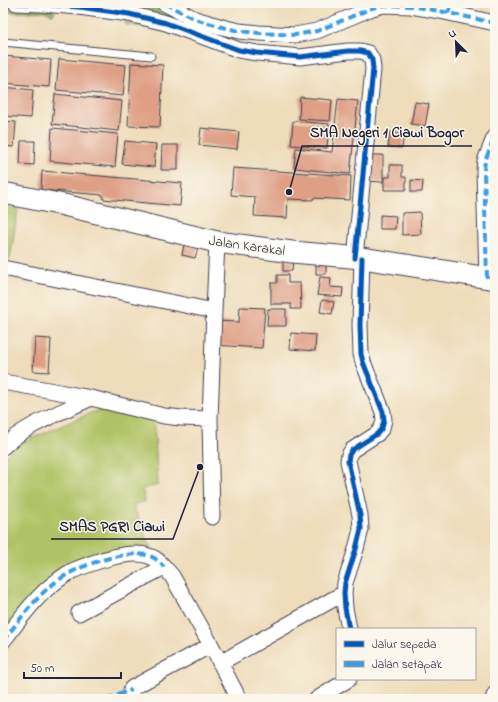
<svg xmlns="http://www.w3.org/2000/svg" width="498" height="702" viewBox="0 0 498 702" font-family="'Indie Flower',sans-serif">
<rect width="100%" height="100%" fill="#fbf7ec"/>
<filter id="ink" filterUnits="userSpaceOnUse"><feTurbulence type="fractalNoise" baseFrequency=".025" numOctaves="2"/><feDisplacementMap in="SourceGraphic" scale="8" xChannelSelector="R" yChannelSelector="G"/><feConvolveMatrix kernelMatrix="1 2 1 2 8 2 1 2 1" color-interpolation-filters="sRGB"/></filter>
<filter id="wash" filterUnits="userSpaceOnUse"><feTurbulence type="fractalNoise" baseFrequency=".012" numOctaves="4" result="noise"/><feDisplacementMap in="SourceGraphic" scale="16" xChannelSelector="R" yChannelSelector="G"/><feGaussianBlur stdDeviation="0.9" result="paint"/><feColorMatrix in="noise" values="0 0 0 0 0 0 0 0 0 0 0 0 0 0 0 0 0 1.4 0 .05"/><feComposite in="paint" operator="in"/></filter>
<g filter="url(#wash)">
<rect width="100%" height="100%" fill="#eedcba"/>
<path fill="#b0c265" stroke="#697250" d="M3,206L18,209L10,259L3,258Z
M117,408L147,416L154,423L158,485L142,489L145,501L133,505L152,551L77,565L20,629L15,640L3,643V459L14,447L35,437L93,412Z"/>
<path fill="#8ca85a" stroke="#57654a" d="M3,3H185L205,23L165,31L139,26L126,25L121,14L56,8L53,15L44,11L3,13Z"/>
<g id="blocks">
<path fill="#de9f85" d="M3,56L51,60L49,87L3,83Z
M59,59L126,65L123,96L56,90Z
M131,63L163,65L160,127L128,126Z
M3,87L33,90L31,118L3,116Z
M55,94L122,101L119,131L52,124Z
M300,97L332,100L330,121L299,119Z
M338,99L358,101L350,174L294,168L296,148L332,152Z
M415,102L429,104L425,126L411,124Z
M3,121L16,122L14,147L3,146Z
M293,121L329,124L327,148L291,145Z
M52,128L118,134L115,167L50,161Z
M201,128L239,132L237,149L199,145Z
M390,132L404,134L402,148L388,147Z
M21,141H35L34,165L20,164Z
M125,141L156,144L154,167L122,164Z
M162,145H178V170H161Z
M368,155H383V182L367,181Z
M390,165H402V177H406V190H384V177H390Z
M233,168L351,176L350,200L313,198V200L288,199L287,218L254,216L255,197L231,195Z
M42,171L182,183L180,206L103,199V195L41,190Z
M411,180L423,181L422,192H411Z
M420,212L421,234L402,235V213Z
M380,215L396,216L395,229H380Z
M184,244L198,248L195,258L182,255Z
M283,260L293,261L292,271H283Z
M316,264H326V274H316Z
M277,275H288V283H300L301,309H291V304H271V283H277Z
M320,277L331,278L330,287L343,288L342,297L317,295Z
M322,300L334,302L332,314L320,312Z
M240,307L265,308L262,348L213,345L214,321L239,322Z
M268,309H286V326H267Z
M291,333L316,335L315,351L290,349Z
M35,338L51,339L49,372L33,371Z"/>
</g>
</g>
<g filter="url(#ink)">
<use href="#blocks" fill-opacity="0" stroke="#413e4e" stroke-width="1"/>
<g fill="none" stroke-linecap="round" stroke-linejoin="round">
<g stroke="#413e4e" stroke-width="9">
<path id="service" d="M3,42L151,56"/>
</g>
<g stroke="#413e4e" stroke-width="17">
<path id="minor" d="M16,3L42,4L79,7L129,14L166,23L239,50L257,53L300,57L348,51H360L368,53L372,60L373,69L355,258
M164,3L195,19L222,27L239,31L259,33L295,35L317,31L372,8L384,5L411,6L440,11L495,23
M3,268L214,311
M487,278L484,170L485,161L495,136
M3,382L54,391L91,398L164,416L181,418L210,419L214,311L217,242
M210,419L212,517
M3,447C25,425 62,412 91,398
M79,613L164,567
M349,629L345,608L344,593L345,583L356,549L361,529L360,515L348,461L349,455L352,450L377,434L382,428L384,420L383,412L363,362L361,354L360,325L362,258
M3,641C17,623 30,604 47,589C54,583 63,576 72,571C91,563 129,549 149,556C159,559 166,569 172,576L211,645L239,699
M220,663L344,593
M133,699C131,695 129,692 132,688L211,645
M317,699L349,679
M493,699L495,694"/>
</g>
<g stroke="#413e4e" stroke-width="23">
<path id="secondary" d="M3,193L64,205L217,242L292,252L362,258L495,279"/>
</g>
<use href="#service" stroke="#fff" stroke-width="7"/>
<use href="#minor" stroke="#fff" stroke-width="15"/>
<use href="#secondary" stroke="#fff" stroke-width="21"/>
<path stroke="#3c9ce2" stroke-width="4" stroke-dasharray="8 4" stroke-linecap="butt" d="M164,3L195,19L222,27L239,31L259,33L295,35L317,31L372,8L384,5L411,6L440,11L495,23
M448,13L452,3
M487,278L484,170L485,161L495,136
M3,641C17,623 31,604 47,589C54,583 62,577 70,573C87,563 131,549 150,556C156,558 160,563 164,567
M106,699L131,690"/>
<g stroke="#fbf7ec" stroke-width="8">
<path id="cycleway" d="M16,3L42,4L79,7L129,14L166,23L239,50L257,53L300,57L348,51H360L368,53L372,60L373,69L355,258
M349,629L345,608L344,593L345,583L356,549L361,529L360,515L348,461L349,455L352,450L377,434L382,428L384,420L383,412L363,362L361,354L360,325L362,258"/>
</g>
<use href="#cycleway" stroke="#0057b8" stroke-width="5"/>
</g>
</g>
<g text-anchor="middle" stroke-width="3" stroke-linejoin="round" paint-order="stroke">
<g font-size="14" fill="#22223b" stroke="#fbf7ec">
<text transform="translate(247 245) rotate(8)" y="5">Jalan Karakal</text>
</g>
</g>
<path fill="none" stroke="#22223b" stroke-width="1.5" d="M289 192L302 146H472M200 467L173 539H51"/>
<g fill="#22223b" stroke="#fbf7ec" stroke-width="1.5">
<circle cx="289" cy="192" r="4"/>
<circle cx="200" cy="467" r="4"/>
</g>
<g font-size="15" text-anchor="middle" font-weight="bold" fill="#22223b" stroke="#fbf7ec" stroke-width="3" stroke-linejoin="round" paint-order="stroke">
<text x="387" y="137">SMA Negeri 1 Ciawi Bogor</text>
<text x="112" y="531">SMAS PGRI Ciawi</text>
</g>
<rect width="498" height="702" fill="none" stroke="#fbf7ec" stroke-width="16"/>
<rect x="336" y="628" width="140" height="52" fill="#fbf7ec" stroke="#a4a2a5"/>
<rect x="344" y="641" width="20" height="6" fill="#0057b8" stroke="#a4a2a5"/>
<text x="372" y="648" font-size="12" fill="#22223b">Jalur sepeda</text>
<rect x="344" y="661" width="20" height="6" fill="#3c9ce2" stroke="#a4a2a5"/>
<text x="372" y="668" font-size="12" fill="#22223b">Jalan setapak</text>
<g transform="translate(456 42) rotate(336)" stroke="#fbf7ec" stroke-width="3" paint-order="stroke">
<path d="M0-3L7 15L0 10L-7 15Z" fill="#22223b"/>
<text y="-6" font-size="11" font-weight="bold" text-anchor="middle" fill="#22223b">U</text>
</g>
<path d="M24 672v6h97v-6" fill="none" stroke="#22223b" stroke-width="2"/>
<text x="30" y="672" font-size="12" fill="#22223b" stroke="#fbf7ec" stroke-width="3" paint-order="stroke">50 m</text>
</svg>
